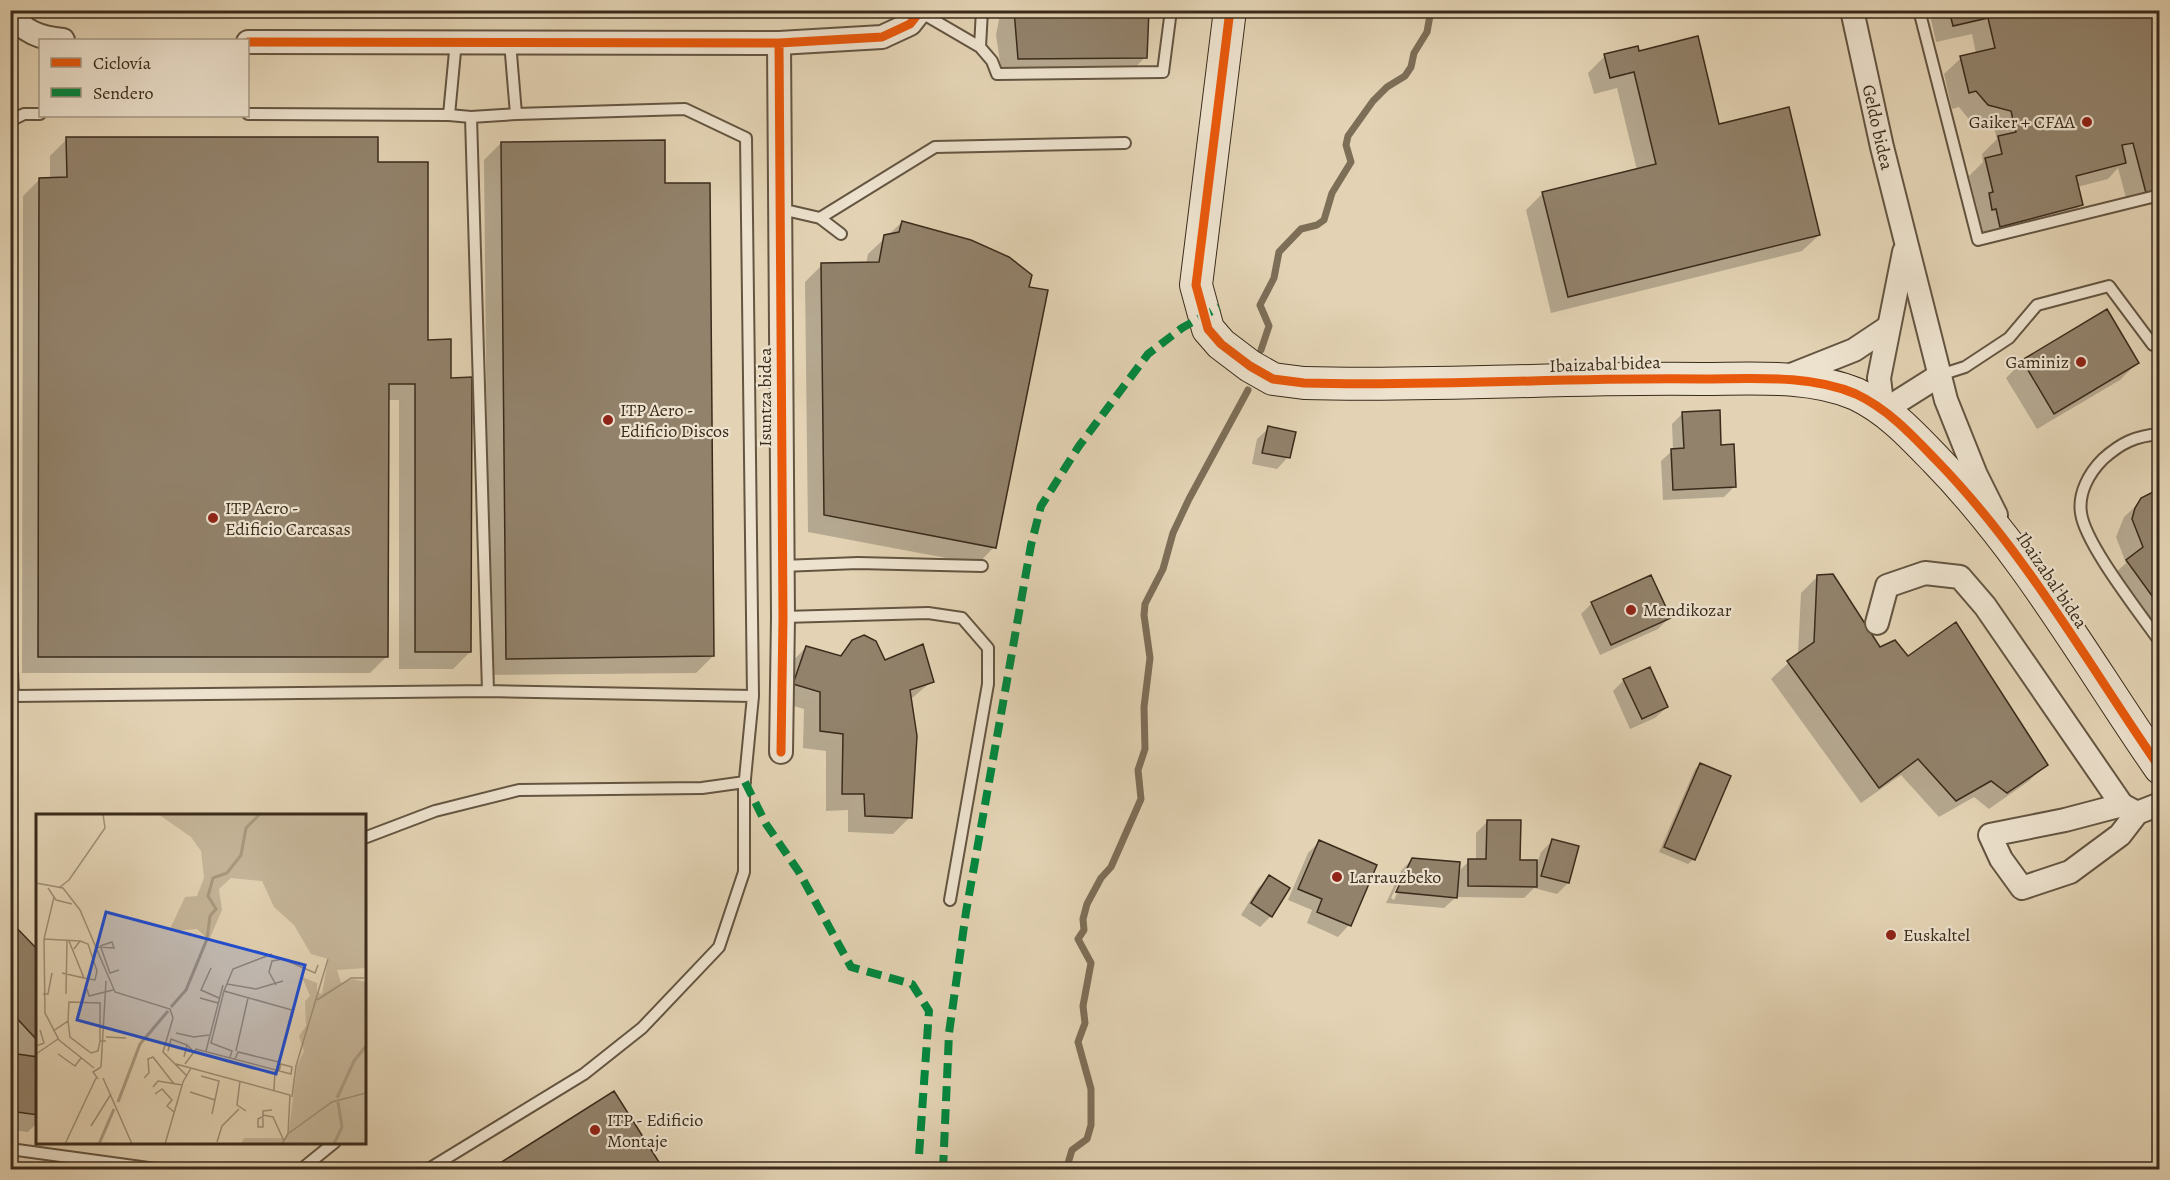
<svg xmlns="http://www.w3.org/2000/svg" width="2170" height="1180" viewBox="0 0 2170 1180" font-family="Alegreya,serif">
<rect width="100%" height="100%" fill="#e3d3b4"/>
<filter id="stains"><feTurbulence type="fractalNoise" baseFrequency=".00333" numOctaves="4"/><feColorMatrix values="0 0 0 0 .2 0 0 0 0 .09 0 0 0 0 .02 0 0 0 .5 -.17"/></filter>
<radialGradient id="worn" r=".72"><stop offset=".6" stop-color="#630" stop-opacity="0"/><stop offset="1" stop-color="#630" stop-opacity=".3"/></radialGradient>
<path fill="#0003" fill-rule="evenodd" d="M1001,10H1148L1145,57L1129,74L1002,75L996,35Z
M1929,10H2160V201L2129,209L2118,168L2108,179L2077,187L2081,205L2064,222L1983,243L1972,212L1977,208L1969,176L1983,162L1982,154L1997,139L1994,128L1971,122L1959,107L1952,109L1944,74L1961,58L1976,54L1972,34L1936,42Z
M1638,52L1718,126L1819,235L1802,251L1551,313L1526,210L1543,193L1637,170L1617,88L1594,94L1588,73L1605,56Z
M67,139L376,163L426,341L450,379L470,652L453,669H399V400H387V656L370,673H22L23,196L40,179H50V156Z
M501,143L664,185L713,656L696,673L489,675L484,160Z
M902,222L1027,289L994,547L978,564L808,532L805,282L822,265L866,264L868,254Z
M2023,361L2137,363L2120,380L2037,429L2006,378Z
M1683,413L1720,446L1735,486L1724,497L1663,500L1661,461L1673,450L1672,424Z
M1269,428L1288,457L1277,469L1252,464L1257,439Z
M2160,492V647L2110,578L2126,563L2116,537L2124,517L2150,493Z
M1818,576L1879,649L1908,658L2046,765L2029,781L1989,809L1974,797L1939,817L1901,775L1861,803L1771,679L1798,654L1801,593Z
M1592,603L1669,618L1658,629L1600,655L1581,614Z
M853,642L884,661L932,681L910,700V817L893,834L848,832V810L826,811V751L803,748L804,709L777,701L790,664L806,647L838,657Z
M1624,680L1667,707L1655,718L1630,729L1613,691Z
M1700,764L1694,859L1688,864L1659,852L1695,769Z
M1487,822L1519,861H1538L1541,852L1552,841L1568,883L1557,894L1534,888L1524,898L1456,897L1444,908L1386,903L1401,871L1412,859L1458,872L1469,861H1476V833ZM1405,869H1408L1394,900L1391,898Z
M1319,842L1375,865L1349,925L1338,937L1307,923L1312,910L1288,900L1308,853Z
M1270,877L1271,916L1260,927L1241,915L1258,888Z
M10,923L38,952V1122L28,1132L10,1130V1055L19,1056L10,1046Z"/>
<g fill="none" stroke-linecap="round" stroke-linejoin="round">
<path stroke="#7d6e58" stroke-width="7" d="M1261,350L1269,326L1260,305L1274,278L1279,252L1301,229L1317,225L1324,220L1332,193L1351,162L1346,145L1348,136L1373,101L1387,87L1405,76L1411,67L1414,53L1427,32L1431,10
M1066,1170L1072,1150L1087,1139L1091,1125V1089L1078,1042L1085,1023L1083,1006L1091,963L1078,939L1084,930L1083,919L1087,904L1101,878L1111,867L1141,799L1138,770L1145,749L1144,707L1150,658L1144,615L1145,604L1163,569L1173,533L1189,499L1248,390"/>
</g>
<path fill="#92826b" stroke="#3a2b1b" stroke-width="1.5" d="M1014,10H1149L1147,58L1018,59Z
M1949,10H2160V189L2146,193L2133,143L2122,145L2126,163L2076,176L2083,205L2000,227L1996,209L1992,210L1989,193L1993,192L1985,158L2002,154L1998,136L2016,132L2011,111L1988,105L1976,91L1969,93L1960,56L1995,48L1988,18L1953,26Z
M1698,36L1719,124L1789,107L1820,235L1568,297L1542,192L1656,164L1634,72L1610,78L1604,54L1638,46L1639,51Z
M66,137H378V162H428V340L451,339V378L472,377L471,652H415V384H389L388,657H38L39,178L67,177Z
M665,140V183H710L714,656L506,659L501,142Z
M902,221L971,240L1009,257L1032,275L1029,287L1048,290L996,548L824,515L821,263L879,262L884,235L899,232Z
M2107,309L2139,363L2054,414L2022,360Z
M1720,410L1721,445L1734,444L1736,487L1673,490L1671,449L1684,448L1682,412Z
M1268,426L1296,432L1290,458L1262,453Z
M2159,489H2160V607L2126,560L2143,547L2132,519L2135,508L2141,498Z
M1833,574L1880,647L1895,640L1908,656L1956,622L2048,765L2007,793L1991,781L1956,801L1918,759L1879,788L1787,661L1814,642L1817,575Z
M1651,575L1671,618L1611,645L1591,602Z
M864,635L876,641L885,660L923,644L934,682L910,690L917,736L912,818L865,816L864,794H842L843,734L820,731V692L793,684L806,646L841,656L852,640Z
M1650,667L1668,707L1642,719L1623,679Z
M1700,763L1731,776L1695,860L1664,847Z
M1487,820H1521L1520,860H1537V887L1468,886V859H1486Z
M1552,839L1579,846L1569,883L1541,876Z
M1319,840L1377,865L1351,926L1317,912L1322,899L1298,889Z
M1412,858L1460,862L1457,898L1396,892Z
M1269,875L1290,888L1272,917L1251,903Z
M10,921L38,950V1041L10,1011Z
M10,1053L38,1057V1115L10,1111Z
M614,1091L664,1170H489Z"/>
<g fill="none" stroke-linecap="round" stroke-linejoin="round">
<g stroke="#645541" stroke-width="14">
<path id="lane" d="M1919,10L1978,240L2160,195
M920,12L980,47L982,10
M980,47L992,61L997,74L1163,72L1171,10
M248,114L449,115L456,41
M449,115L471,117L516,114
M471,117L488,691
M10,121L24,114H40
M781,209L820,218L935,147L1125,143
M820,218L841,234
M1940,375L1965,367L2009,338L2037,305L2109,286L2153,345
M2160,434C2135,436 2121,443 2103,459C2089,473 2078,493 2081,513C2085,544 2140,613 2160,642
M782,566L858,563L982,566
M783,617L928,613L962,618L988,648V684L950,900
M10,619L13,696L488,691L753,696L746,138L685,109L516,114L510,42
M364,838L435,811L519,790L702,788L745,782
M10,1149L163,1170
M297,1170L303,1168L335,1142
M427,1170L584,1074L642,1028L719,947L744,872V789L753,696"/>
</g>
<g stroke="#645541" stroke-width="26">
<g id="street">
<path id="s1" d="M1852,10L1882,147L1946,400L1976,475L1996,515"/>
<path d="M10,12C23,32 40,38 63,40"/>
<path d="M248,42L779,43L882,37L910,24L921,10"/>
<path d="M779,43L783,617L781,752"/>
<path d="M1904,252L1879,378L1883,411L1940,375"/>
<path d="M1786,377L1854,350L1887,328"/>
<path d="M1877,623L1887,586L1925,573L1960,577L1985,606L2122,805"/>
<path d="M2137,813L2122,805L2065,820L1990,835L2001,859L2022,888L2070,872L2120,835L2137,813L2160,804"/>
</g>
</g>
<g stroke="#3a2b1b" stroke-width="34">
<path id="secondary" d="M1230,10L1196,285L1208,329L1221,344L1250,366L1273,379L1304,383C1436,387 1568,377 1701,379C1751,379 1809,374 1856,394C1888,409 1912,435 1936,460C2025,551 2088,664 2160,768"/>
</g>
<use href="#lane" stroke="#ede2ce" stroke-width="10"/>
<use href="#street" stroke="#ede2ce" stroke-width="22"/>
<use href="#secondary" stroke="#ede2ce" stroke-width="32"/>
<path stroke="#00873e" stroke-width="8" stroke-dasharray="15 8" stroke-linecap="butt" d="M745,782L766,824L799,872L851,967L912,984L929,1011L918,1170
M943,1170L949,1033L966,912L1031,545L1041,506L1079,446L1148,354L1182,328L1219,307"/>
<g stroke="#ede2ce" stroke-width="13">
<path id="cycleway" d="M1230,10L1196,285L1208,329L1221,344L1250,366L1273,379L1304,383C1436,387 1568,377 1701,379C1751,379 1809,374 1856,394C1888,409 1912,435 1936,460C2025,551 2088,664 2160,768
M248,42L779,43L882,37L910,24L921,10
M779,43L783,617L781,752"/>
</g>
<use href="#cycleway" stroke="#e8590c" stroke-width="9"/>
</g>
<g fill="#8f2418" stroke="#ede2ce" stroke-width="2">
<circle cx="2087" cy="122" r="6"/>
<circle cx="2081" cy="362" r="6"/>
<circle cx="608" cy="420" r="6"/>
<circle cx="213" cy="518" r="6"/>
<circle cx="1631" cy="610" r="6"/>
<circle cx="1337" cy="877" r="6"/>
<circle cx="1891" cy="935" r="6"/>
<circle cx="595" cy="1130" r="6"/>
</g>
<g text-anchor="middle" stroke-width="4.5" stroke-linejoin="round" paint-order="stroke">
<g font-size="18" fill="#3a2b1b" stroke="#ede2ce" text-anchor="start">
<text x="2075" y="128" text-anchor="end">Gaiker + CFAA</text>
<text x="2069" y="368" text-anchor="end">Gaminiz</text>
<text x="620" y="416">ITP Aero -<tspan x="620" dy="21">Edificio Discos</tspan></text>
<text x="225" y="514">ITP Aero -<tspan x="225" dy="21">Edificio Carcasas</tspan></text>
<text x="1643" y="616">Mendikozar</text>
<text x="1349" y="883">Larrauzbeko</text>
<text x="1903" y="941">Euskaltel</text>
<text x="607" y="1126">ITP - Edificio<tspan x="607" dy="21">Montaje</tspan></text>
</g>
<g font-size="18" fill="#3a2b1b" stroke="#ede2ce">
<text dy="6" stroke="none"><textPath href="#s1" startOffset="120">Geldo bidea</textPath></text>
<text transform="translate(1605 364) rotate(-2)" y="6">Ibaizabal bidea</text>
<text transform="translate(765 397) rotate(-90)" y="6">Isuntza bidea</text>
<text transform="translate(2052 580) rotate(56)" y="6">Ibaizabal bidea</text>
</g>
</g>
<g transform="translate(36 814)">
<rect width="330" height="330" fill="#e3d3b4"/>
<path d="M122,0H330V154L301,156L305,169L317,165L330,168V330H205L208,324H248L253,317L261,252L268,237L263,222L270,212L269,187L274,182L266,163L281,169V178L286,180L292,145L275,140L258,111L238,93L226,67L195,64L183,75L186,96L173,126L161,115L133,117L149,83L161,82L168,64L165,37L155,23Z" fill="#c6b69a"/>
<path fill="none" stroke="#aa9a80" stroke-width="3" d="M135,193L150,176L171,125L174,102L180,95L172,82L177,64L191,59L205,41L210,14L224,0M301,284L318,247L330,232M82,288L104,230L132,197M63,330L78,295M298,330L306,313L302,288"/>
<path fill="none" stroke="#9f9077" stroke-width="1.5" d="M0,69L27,74L44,96L79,178L134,195L137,204L127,238L151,262M24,73L33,66L69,14L67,0M12,74L20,86L36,90M18,83L8,125L9,199L23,226L58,254M8,125L44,127M33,127L48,164L59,166L61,157L52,130L44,127L38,135M60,133L78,134L76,128L64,132M65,134L74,159L83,156M175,154L165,176L183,184M26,159L48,164M191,170L220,175L247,167M240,171L233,158L236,147L247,145L279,159L282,151M51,175L53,182L77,176M188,177L197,155L236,140M7,180H12L16,159M30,180L31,127M164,184L182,189M281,186L315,164H328M32,207L34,223L55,239L62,237L64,227M17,217L32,207L33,188L64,189V227H70M140,219L158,223L173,221M70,223L90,224M0,232L8,229L4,216M132,237L135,225L151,231M170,237L187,171M200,237L212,184M0,240L22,225M22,240L39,252L45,244M148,243L151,231L156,236M194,243L196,237L175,229L188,177L256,196L243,248L202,238L199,245M140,250L254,281L252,320L246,330M149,250L160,235L255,260L256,253L245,250L243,257M65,253L70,167M165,262L183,267L176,300M67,264L96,330M108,264L113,259L112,245L117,243L138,270M62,265L57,258L65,253M204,267L201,291L210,297M117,273L122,267L146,271M238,276L239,257M154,278L179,286M119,280L126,275L136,286L131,292L138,298M256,283L260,252L292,145M236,296L227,297V301L237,303L248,327M227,304V313H222V305L228,302M55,312L75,280M253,319L296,288L330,279M181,328L186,312L203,295M29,330L60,264M129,330L147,268L155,254"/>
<path fill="#1d4ed8" fill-opacity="0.15" stroke="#1d4ed8" stroke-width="3" d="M70,98L269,151L240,260L41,206Z"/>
<rect width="330" height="330" fill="none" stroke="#3a2b1b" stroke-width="3"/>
</g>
<rect width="2170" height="1180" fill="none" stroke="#e3d3b4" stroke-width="36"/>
<rect x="12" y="12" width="2146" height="1156" fill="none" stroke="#3a2b1b" stroke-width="3"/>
<rect x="18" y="18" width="2134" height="1144" fill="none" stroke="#3a2b1b" stroke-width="1.5"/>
<rect x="39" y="39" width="210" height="78" fill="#ede2ce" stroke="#a59986" stroke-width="1.5"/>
<rect x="51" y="58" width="30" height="9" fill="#e8590c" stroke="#a59986" stroke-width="1.5"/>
<text x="93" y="69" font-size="18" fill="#3a2b1b">Ciclovía</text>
<rect x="51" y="88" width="30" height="9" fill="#00873e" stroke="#a59986" stroke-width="1.5"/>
<text x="93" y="99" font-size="18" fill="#3a2b1b">Sendero</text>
<rect width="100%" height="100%" filter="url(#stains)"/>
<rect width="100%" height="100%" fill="url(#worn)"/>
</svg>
